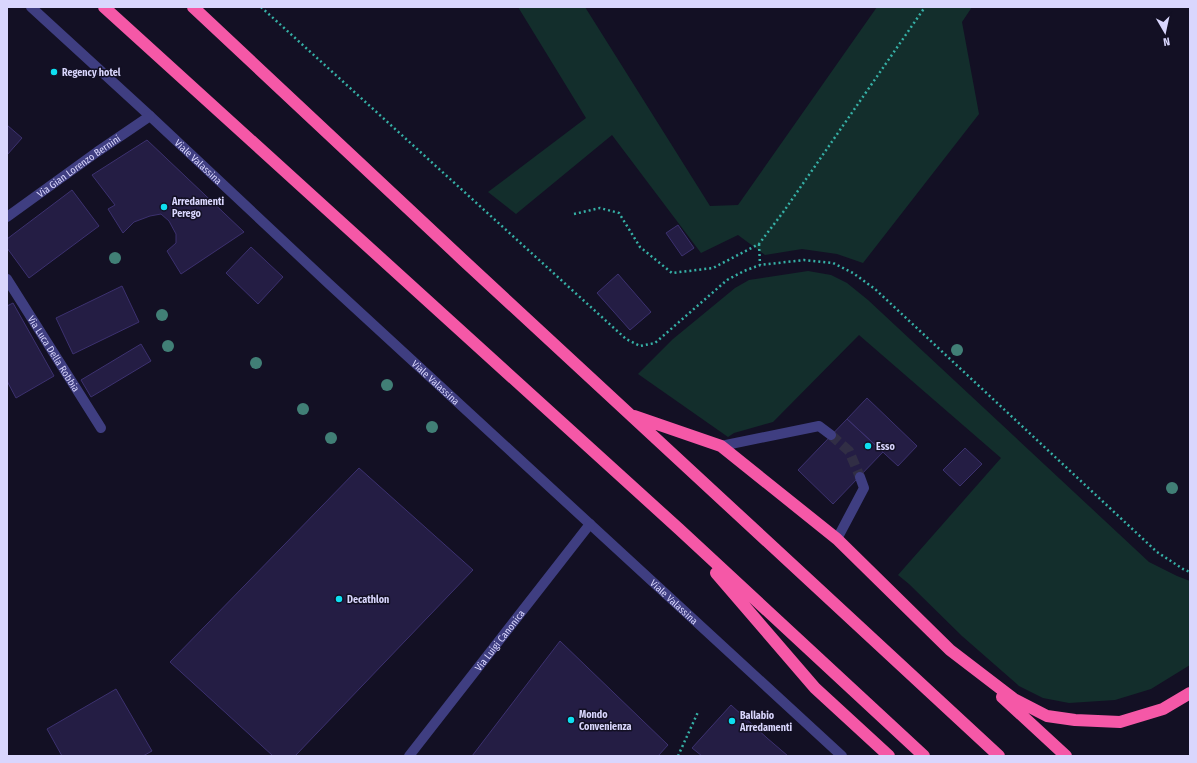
<svg xmlns="http://www.w3.org/2000/svg" width="1197" height="763" viewBox="0 0 1197 763" font-family="'Fira Sans Condensed',sans-serif">
<rect width="100%" height="100%" fill="#131024"/>
<path fill="#132e2c" d="M518,7H585L710,206L738,205L877,7H972L962,22L979,114L863,263L837,254L802,249L765,255L738,235L701,253L612,135L516,214L488,192L586,118Z
M808,271L831,275L847,283L868,300L1149,562L1177,576L1190,581V665L1151,689L1115,700L1069,703L1043,698L1019,686L962,636L909,584L898,575L1001,458L859,335L773,422L734,433L728,437L638,374L673,339L735,288L749,280Z"/>
<path fill="#241d44" stroke="#3c316f" d="M7,125L22,138L7,155Z
M147,140L244,232L181,274L167,251L176,243V234L169,221L161,214L150,216L134,222L123,233L108,209L115,205L92,175Z
M72,190L99,226L29,278L7,248V239Z
M678,225L694,248L682,256L666,233Z
M251,247L283,277L258,304L226,273Z
M618,274L651,312L630,330L597,293Z
M122,286L139,322L73,354L56,318Z
M13,303L54,376L16,398L7,381V306Z
M141,344L151,361L91,397L81,380Z
M867,398L917,446L898,466L847,419Z
M847,419L883,452L833,504L798,470Z
M965,448L982,464L960,486L943,470Z
M359,468L473,570L295,756H273L170,662Z
M560,641L668,745L658,756H472Z
M116,689L152,751L143,756H62L47,729Z
M731,705L767,738L788,756H702L692,748Z"/>
<g fill="none" stroke-linecap="round" stroke-linejoin="round">
<path stroke="#312e45" stroke-width="10" stroke-dasharray="10 5" stroke-linecap="butt" d="M831,435L849,451L860,477"/>
<path stroke="#36b0a6" stroke-width="2.5" stroke-dasharray="2 3" stroke-linecap="butt" d="M261,7L626,339L640,346L655,343L727,280L744,271L760,265L804,260L833,263L853,273L875,289L1157,552L1183,569L1190,572
M574,214L600,208L619,213L640,247L672,273L713,268L759,244L784,211L925,7
M759,244L760,265
M678,756L698,712"/>
<g stroke="#3f3e81" stroke-width="10">
<path id="s1" d="M31,7L150,116L328,283L842,756"/>
<path id="s2" d="M7,217L97,152L150,116"/>
<path id="s3" d="M7,279L101,428"/>
<path d="M721,446L819,426L831,435"/>
<path d="M837,539L864,488L860,477"/>
<path id="s4" d="M409,756L590,524"/>
</g>
<path stroke="#f558a7" stroke-width="12" d="M104,7L679,529L924,756
M193,7L463,260L999,756
M634,416L721,446L837,539L950,650L1014,699L1047,716L1075,720L1120,722L1163,709L1190,693
M716,573L815,688L889,756
M1002,697L1066,756"/>
</g>
<g fill="#417f76">
<circle cx="115" cy="258" r="6"/>
<circle cx="162" cy="315" r="6"/>
<circle cx="168" cy="346" r="6"/>
<circle cx="957" cy="350" r="6"/>
<circle cx="256" cy="363" r="6"/>
<circle cx="387" cy="385" r="6"/>
<circle cx="303" cy="409" r="6"/>
<circle cx="432" cy="427" r="6"/>
<circle cx="331" cy="438" r="6"/>
<circle cx="1172" cy="488" r="6"/>
</g>
<g fill="#0edff1" stroke="#131024" stroke-width="1.5">
<circle cx="54" cy="72" r="4"/>
<circle cx="164" cy="207" r="4"/>
<circle cx="868" cy="446" r="4"/>
<circle cx="339" cy="599" r="4"/>
<circle cx="571" cy="720" r="4"/>
<circle cx="732" cy="721" r="4"/>
</g>
<g text-anchor="middle" stroke-width="3" stroke-linejoin="round" paint-order="stroke">
<g font-size="10" font-weight="bold" fill="#d9d6fd" stroke="#131024" text-anchor="start">
<text x="62" y="76">Regency hotel</text>
<text x="172" y="205">Arredamenti<tspan x="172" dy="12">Perego</tspan></text>
<text x="876" y="450">Esso</text>
<text x="347" y="603">Decathlon</text>
<text x="579" y="718">Mondo<tspan x="579" dy="12">Convenienza</tspan></text>
<text x="740" y="719">Ballabio<tspan x="740" dy="12">Arredamenti</tspan></text>
</g>
<g font-size="10" fill="#d9d6fd" stroke="#131024">
<text dy="4" stroke="none"><textPath href="#s1" startOffset="228">Viale Valassina</textPath></text>
<text dy="4" stroke="none"><textPath href="#s2" startOffset="88">Via Gian Lorenzo Bernini</textPath></text>
<text dy="4" stroke="none"><textPath href="#s3" startOffset="88">Via Luca Della Robbia</textPath></text>
<text dy="4" stroke="none"><textPath href="#s1" startOffset="552">Viale Valassina</textPath></text>
<text dy="4" stroke="none"><textPath href="#s1" startOffset="876">Viale Valassina</textPath></text>
<text dy="4" stroke="none"><textPath href="#s4" startOffset="147">Via Luigi Canonica</textPath></text>
</g>
</g>
<rect width="1197" height="763" fill="none" stroke="#d9d6fd" stroke-width="16"/>
<g transform="translate(1165 32) rotate(171)" stroke="#131024" stroke-width="3" paint-order="stroke">
<path d="M0-3L7 15L0 10L-7 15Z" fill="#d9d6fd"/>
<text y="-6" font-size="11" font-weight="bold" text-anchor="middle" fill="#d9d6fd">N</text>
</g>
</svg>
